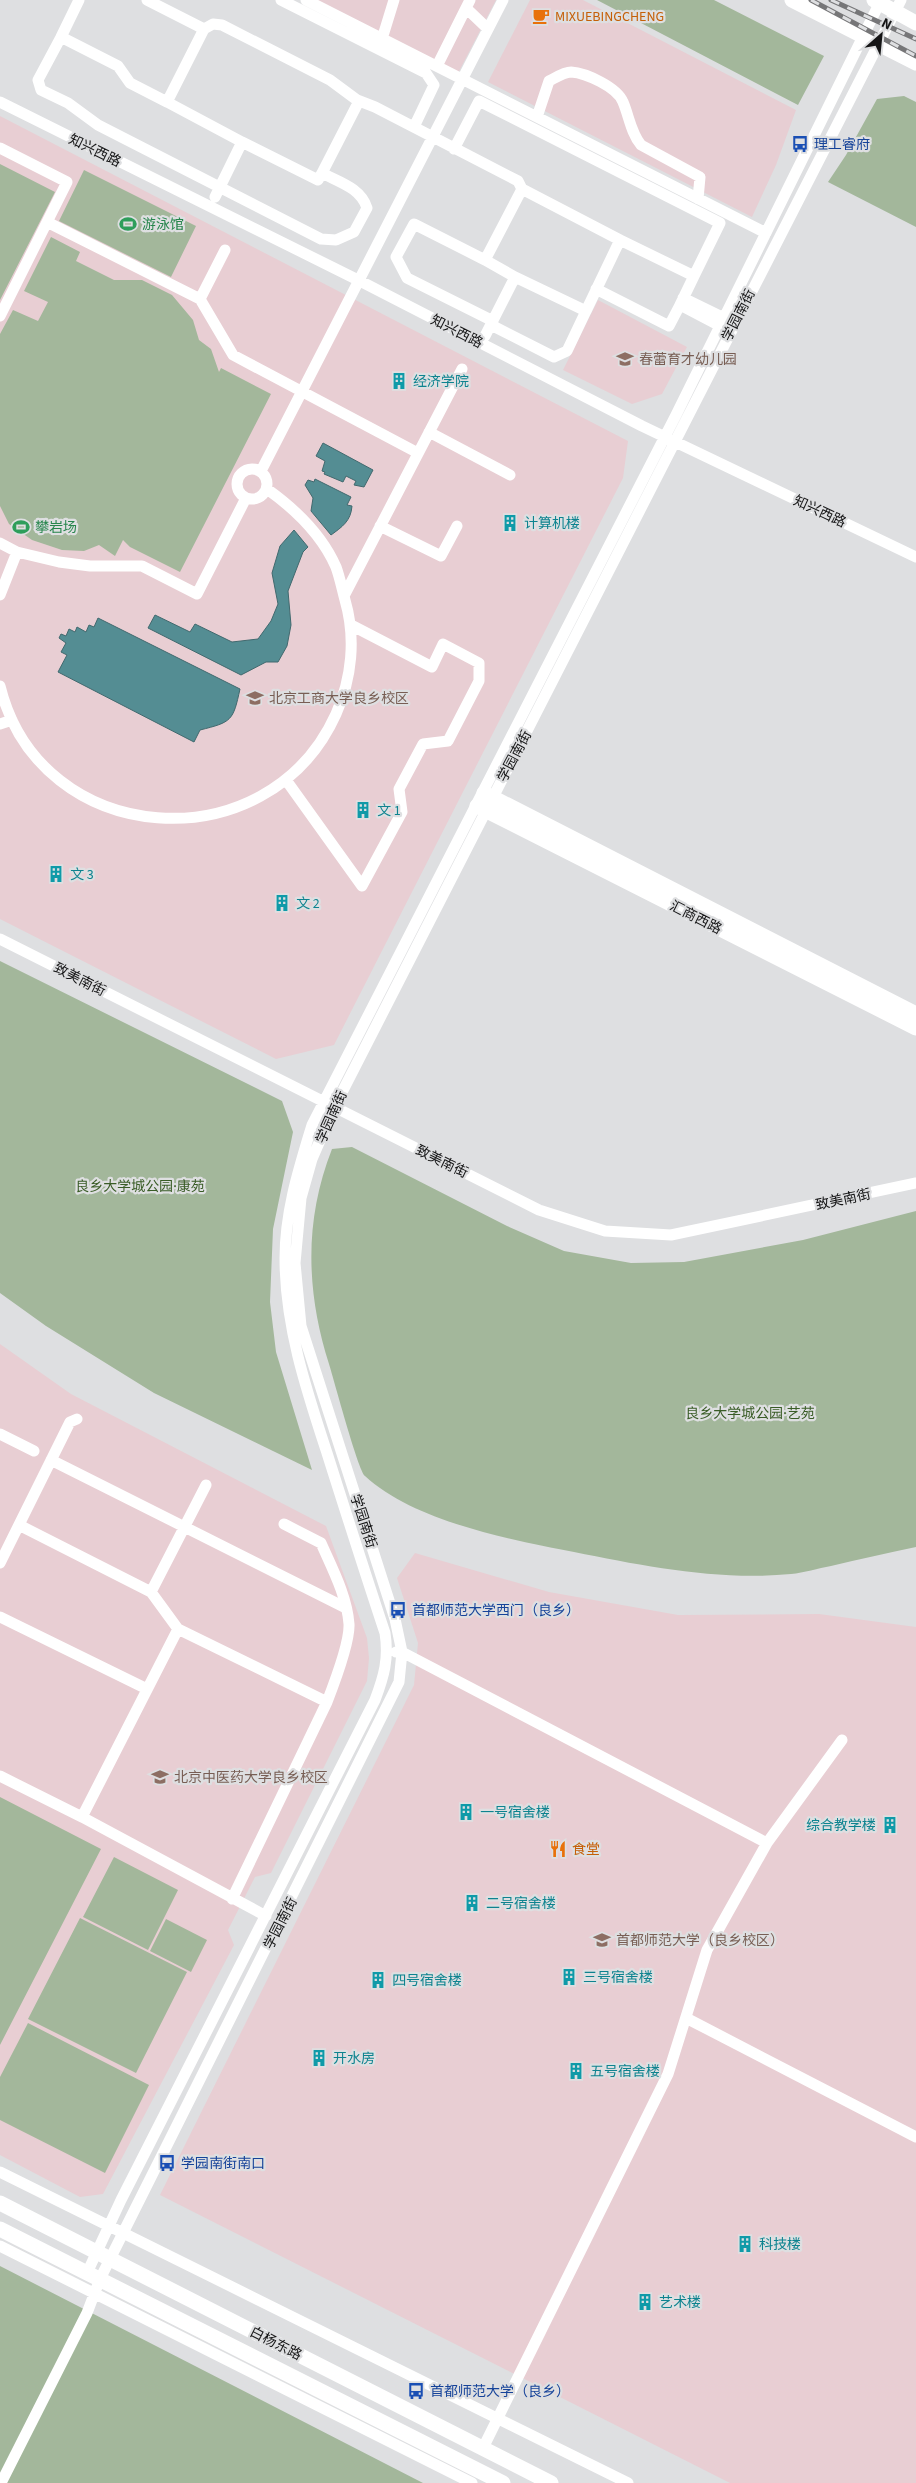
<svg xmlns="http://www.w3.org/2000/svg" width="916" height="2483" viewBox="0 0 916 2483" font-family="'Source Sans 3','Noto Sans SC',sans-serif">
<rect width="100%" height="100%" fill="#dedfe1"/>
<path fill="#e7ced3" d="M303,0H496L455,79Z
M530,0H583L796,110L776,165L752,217L488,82Z"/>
<path fill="#e8ced3" d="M0,116L628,441L623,478L334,1045L276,1059L0,919Z
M598,300L687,347L662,394L632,404L563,370Z
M0,1344L71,1394L326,1526L367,1638L369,1658L367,1681L271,1873L255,1877L228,1930L234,1945L103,2194L80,2197L0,2155Z
M415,1553L549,1592L678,1615L819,1614L916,1627V2483H730L160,2195L414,1685L418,1643L397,1578Z"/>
<path fill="#a3b79b" d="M597,0H714L824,56L798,105Z
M904,96L916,102V227L828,182L846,155L877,99Z
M0,164L55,192L0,300Z
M84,170L196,226L171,277L59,221Z
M51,237L80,252L76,261L114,280H142L172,295L193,320L199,340L211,349L219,372L221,368L271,394L180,572L130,547L123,540L115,556L99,545L84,551L62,550L32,540L9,524L0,506V334L13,310L38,321L48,302L24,291Z
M0,961L282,1101L293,1132L273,1229L270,1302L276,1352L312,1470L154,1393L46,1326L0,1293Z
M352,1147L507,1226L564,1251L631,1263L684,1262L803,1240L916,1211V1547C888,1553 859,1559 831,1566C818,1568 804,1573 791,1574C718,1581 644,1566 574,1552C509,1539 415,1522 365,1476C358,1470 334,1380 329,1364C306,1292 304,1220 332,1149Z
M0,1797L101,1849L0,2045Z
M114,1857L178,1890L148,1950L83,1917Z
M80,1918L187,1972L136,2073L28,2019Z
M166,1919L207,1940L191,1972L150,1951Z
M28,2023L149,2085L105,2173L0,2120V2077Z
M0,2266L423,2483H0Z"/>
<path fill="#548d93" stroke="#41696e" d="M323,443L373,470L364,487L354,485L356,481L346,476L343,482L324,474L325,472L322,471L325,461L316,456Z
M315,479L351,497L347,505L352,506C351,521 342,527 331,535L311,511L313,498L305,485L308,480L314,482Z
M294,530L308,547L303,552L288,591L291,625L287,646L278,662H266L241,675L148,628L155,615L190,632L195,624L232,642L258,639L271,621L278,604L272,573L280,546Z
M98,618L240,689C233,721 232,722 200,730L194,742L58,672L67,655L61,652L66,643L59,638L61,634L66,636L69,629L75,632L77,627L86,632L89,625L94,627Z"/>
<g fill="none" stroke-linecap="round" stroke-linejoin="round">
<path stroke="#fff" stroke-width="11" d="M147,0L204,29
M281,0L426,73L434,85L414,127
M306,0L766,233
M466,8L488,29
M61,37L79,0
M382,39L394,0
M437,66L470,0
M0,102L360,281L642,426L916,557
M167,102L130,83L118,66L61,37L38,80L41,90L68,103L98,125L321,239L336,240L354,232L367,208C361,188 339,182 322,173L359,101
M537,117L549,81C555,78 564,72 571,72C586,73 617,87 623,102C629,116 631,133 641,145L700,177L698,199
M242,142L318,180L322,173
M0,148L67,182L0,316
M454,149L479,101L720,223L694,276
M215,197L242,142L167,102L204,29L213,24L222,25L330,80L357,100L375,107L518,181L522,189L620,240L586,311L515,277L485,336
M47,222L200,299L233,355L418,453
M620,240L694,276L680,305
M485,260L515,277
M596,289L669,326L680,305L720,326
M683,298L724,318
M200,299L225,250
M493,321L407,278L396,257L414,224L485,260L522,189
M491,325L554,357L567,351L586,311
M429,432L510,475
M237 484a15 15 0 1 1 30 0a15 15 0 1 1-30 0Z
M261,471L503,0
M380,526L441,556L457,526
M0,543L17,552L59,562L90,566H142L197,594L246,498
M0,595L17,552
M344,596L462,369
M0,686C40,849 268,865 336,714C352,678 356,638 345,600C342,589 340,578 336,567C322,535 295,509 267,489
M0,724L12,720
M286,780L362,886L402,812L399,789L423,744L448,741L479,681V663L443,644L432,667L351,625
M0,939L539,1210L605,1231L671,1235L916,1183
M0,1434L34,1451
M51,1460L346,1608
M19,1525L151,1592L178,1629L82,1817
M0,1563L70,1422L77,1419
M151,1592L206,1485
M0,1617L147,1689
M178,1629L327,1702
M396,1652H402L767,1843L707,1950L668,2074L483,2448
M0,1776L82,1817L266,1916
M767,1843L842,1740
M232,1899L327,1702C334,1684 350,1642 349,1624C347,1596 332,1568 321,1543L284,1524
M686,2018L916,2137
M0,2172L628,2483
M0,2246L472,2483
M87,2273L121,2200L375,1700C384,1676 389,1659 385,1633C365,1573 346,1513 327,1453C306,1389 285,1326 285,1258C285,1211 299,1168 312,1125L676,415L881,0
M1,2483L87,2313L100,2279L123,2233L399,1682L402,1652L395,1619L301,1326L295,1263L301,1198L312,1159L334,1108L901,0"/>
<path stroke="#fff" stroke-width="15" d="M792,0L916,63
M874,0L916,23
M484,793L916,1014
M477,806L916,1028
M0,2203L551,2483
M0,2229L503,2483"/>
<g stroke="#767678" stroke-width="5">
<path id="rail" d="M811,0L916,56
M831,0L916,39"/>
</g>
<use href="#rail" stroke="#dedfe1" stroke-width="3" stroke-dasharray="9" stroke-linecap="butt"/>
</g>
<defs>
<g id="cafe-bare" transform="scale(1.35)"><path d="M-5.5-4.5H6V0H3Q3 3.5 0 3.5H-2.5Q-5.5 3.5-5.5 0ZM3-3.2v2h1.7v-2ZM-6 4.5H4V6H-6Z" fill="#e8710a" stroke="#dedfe1" stroke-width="2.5" paint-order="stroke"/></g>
<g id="bus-bare" transform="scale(1.35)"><path d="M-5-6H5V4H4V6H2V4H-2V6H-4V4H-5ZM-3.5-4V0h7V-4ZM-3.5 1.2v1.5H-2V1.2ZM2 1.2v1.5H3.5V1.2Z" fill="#1a4fb4" stroke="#dedfe1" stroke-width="2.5" paint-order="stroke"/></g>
<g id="stadium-bare" transform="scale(1.35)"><path d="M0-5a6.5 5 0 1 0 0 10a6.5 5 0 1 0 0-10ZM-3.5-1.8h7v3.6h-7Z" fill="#2e9e5b" stroke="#dedfe1" stroke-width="2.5" paint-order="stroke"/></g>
<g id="school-bare" transform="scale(1.35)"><path d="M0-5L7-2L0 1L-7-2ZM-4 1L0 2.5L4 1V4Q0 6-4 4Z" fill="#8d6e63" stroke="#dedfe1" stroke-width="2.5" paint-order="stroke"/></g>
<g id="building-bare" transform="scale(1.35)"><path d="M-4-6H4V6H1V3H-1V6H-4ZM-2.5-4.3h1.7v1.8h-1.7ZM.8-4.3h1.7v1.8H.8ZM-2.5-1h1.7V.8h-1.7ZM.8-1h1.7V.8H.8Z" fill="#0f9aa8" stroke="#dedfe1" stroke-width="2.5" paint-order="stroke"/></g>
<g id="university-bare" transform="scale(1.35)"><path d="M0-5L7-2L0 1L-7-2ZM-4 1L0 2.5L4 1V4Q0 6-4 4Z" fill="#8d6e63" stroke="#dedfe1" stroke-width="2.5" paint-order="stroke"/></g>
<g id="restaurant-bare" transform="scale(1.35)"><path d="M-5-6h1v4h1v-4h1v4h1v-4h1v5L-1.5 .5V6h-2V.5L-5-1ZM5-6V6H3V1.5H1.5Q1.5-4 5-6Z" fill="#e8710a" stroke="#dedfe1" stroke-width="2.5" paint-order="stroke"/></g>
</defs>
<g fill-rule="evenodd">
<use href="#cafe-bare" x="541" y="16"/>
<use href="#bus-bare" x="800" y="144"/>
<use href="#stadium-bare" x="128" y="224"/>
<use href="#school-bare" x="625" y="359"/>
<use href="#building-bare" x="399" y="381"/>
<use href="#building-bare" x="510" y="523"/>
<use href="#stadium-bare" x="21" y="527"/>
<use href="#university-bare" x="255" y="698"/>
<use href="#building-bare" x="363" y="810"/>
<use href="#building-bare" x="56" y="874"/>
<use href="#building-bare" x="282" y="903"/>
<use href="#bus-bare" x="398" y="1610"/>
<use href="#university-bare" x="160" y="1777"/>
<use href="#building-bare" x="466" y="1812"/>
<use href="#building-bare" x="890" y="1825"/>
<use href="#restaurant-bare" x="558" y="1849"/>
<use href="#building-bare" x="472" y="1903"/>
<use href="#university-bare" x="602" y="1940"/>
<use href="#building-bare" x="569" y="1977"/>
<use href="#building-bare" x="378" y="1980"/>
<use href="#building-bare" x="319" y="2058"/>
<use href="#building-bare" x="576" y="2071"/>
<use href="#bus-bare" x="167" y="2163"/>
<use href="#building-bare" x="745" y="2244"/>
<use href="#building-bare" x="645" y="2302"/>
<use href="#bus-bare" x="416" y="2391"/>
</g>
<g text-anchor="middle" stroke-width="4.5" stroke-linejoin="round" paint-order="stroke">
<g font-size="14" fill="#c56008" stroke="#dedfe1" text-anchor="start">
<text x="555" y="21">MIXUEBINGCHENG</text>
<text x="572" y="1854">食堂</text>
</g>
<g font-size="14" fill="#164399" stroke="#dedfe1" text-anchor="start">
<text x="814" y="149">理工睿府</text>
<text x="412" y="1615">首都师范大学西门（良乡）</text>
<text x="181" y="2168">学园南街南口</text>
<text x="430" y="2396">首都师范大学（良乡）</text>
</g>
<g font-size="14" fill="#151516" stroke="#dedfe1">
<text transform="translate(95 150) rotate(26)" y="5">知兴西路</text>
<text transform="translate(738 315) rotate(-63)" y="5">学园南街</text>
<text transform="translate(457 331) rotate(27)" y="5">知兴西路</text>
<text transform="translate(820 511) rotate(25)" y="5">知兴西路</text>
<text transform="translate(514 756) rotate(-62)" y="5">学园南街</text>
<text transform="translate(696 917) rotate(27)" y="5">汇商西路</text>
<text transform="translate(80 979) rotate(27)" y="5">致美南街</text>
<text transform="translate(331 1117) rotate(-66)" y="5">学园南街</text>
<text transform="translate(442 1161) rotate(26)" y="5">致美南街</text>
<text transform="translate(843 1199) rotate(-12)" y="5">致美南街</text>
<text transform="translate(364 1521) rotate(72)" y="5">学园南街</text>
<text transform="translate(280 1923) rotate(-63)" y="5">学园南街</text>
<text transform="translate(276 2343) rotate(27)" y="5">白杨东路</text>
</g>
<g font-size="14" fill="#27864d" stroke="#dedfe1" text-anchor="start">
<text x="142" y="229">游泳馆</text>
<text x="35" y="532">攀岩场</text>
</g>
<g font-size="14" fill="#785e54" stroke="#dedfe1" text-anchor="start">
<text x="639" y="364">春蕾育才幼儿园</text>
<text x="269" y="703">北京工商大学良乡校区</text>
<text x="174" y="1782">北京中医药大学良乡校区</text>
<text x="616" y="1945">首都师范大学（良乡校区）</text>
</g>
<g font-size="14" fill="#0d838f" stroke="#dedfe1" text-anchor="start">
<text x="413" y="386">经济学院</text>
<text x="524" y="528">计算机楼</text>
<text x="377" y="815">文 1</text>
<text x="70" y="879">文 3</text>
<text x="296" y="908">文 2</text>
<text x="480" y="1817">一号宿舍楼</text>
<text x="876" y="1830" text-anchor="end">综合教学楼</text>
<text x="486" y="1908">二号宿舍楼</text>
<text x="583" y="1982">三号宿舍楼</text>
<text x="392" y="1985">四号宿舍楼</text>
<text x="333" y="2063">开水房</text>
<text x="590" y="2076">五号宿舍楼</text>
<text x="759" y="2249">科技楼</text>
<text x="659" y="2307">艺术楼</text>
</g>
<g font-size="14" fill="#395c26" stroke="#dedfe1">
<text x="140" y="1191">良乡大学城公园·康苑</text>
<text x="750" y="1418">良乡大学城公园·艺苑</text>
</g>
</g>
<g transform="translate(881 35) rotate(27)" stroke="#dedfe1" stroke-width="4" paint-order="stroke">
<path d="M0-4L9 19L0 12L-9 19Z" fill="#151516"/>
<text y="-8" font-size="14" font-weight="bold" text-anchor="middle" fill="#151516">N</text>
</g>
</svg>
